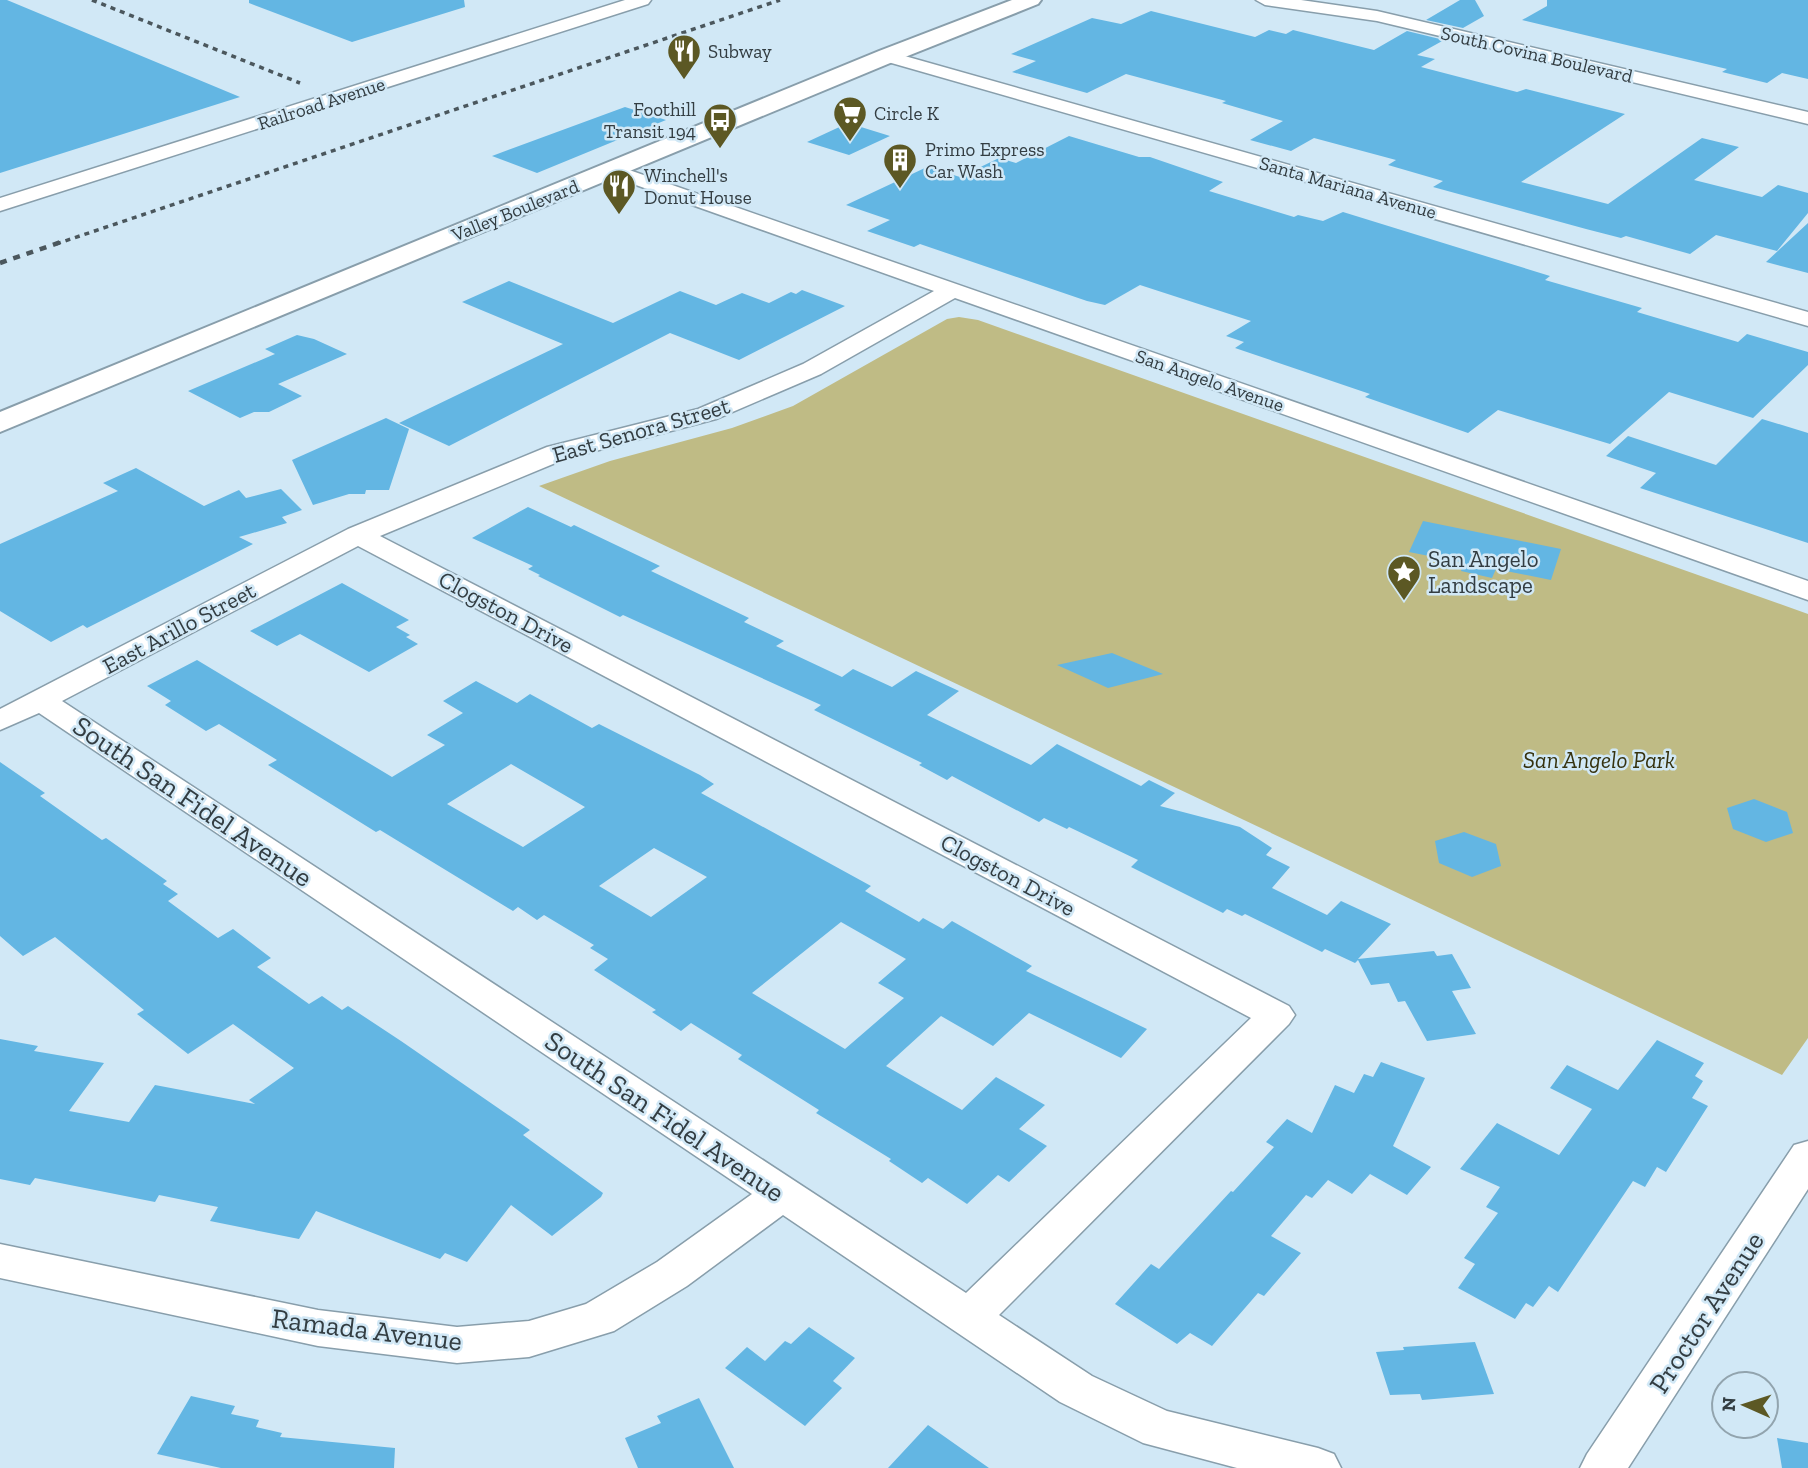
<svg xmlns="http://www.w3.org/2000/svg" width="1808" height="1468" viewBox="0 0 1808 1468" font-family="'Zilla Slab',serif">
<rect width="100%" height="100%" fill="#d1e8f6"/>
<path fill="#bfbb85" d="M959,317L978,320L1808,614V1038L1782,1075L539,486L610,461L732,428L793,406L947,319Z"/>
<path fill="#63b6e3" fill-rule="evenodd" d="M0,0H7L240,97L0,173Z
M249,0H464L465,7L352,42L249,3Z
M1460,0H1475L1484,16L1463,28L1426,20Z
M1547,0H1808V79L1782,73L1767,83L1722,72L1727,69L1522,20L1547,6Z
M1151,11L1255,37L1269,30L1286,34L1293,30L1374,50L1407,31L1444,40L1417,55L1435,59L1421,67L1517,92L1526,89L1625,114L1521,182L1608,204L1702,138L1739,147L1694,180L1762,197L1778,185L1808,193V213L1777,251L1716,235L1690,254L1626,236L1621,238L1586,229L1433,187L1443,181L1388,165L1396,160L1314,138L1291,151L1250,140L1283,121L1222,103L1226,101L1126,74L1087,93L1012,72L1036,61L1011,54L1092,18L1121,24Z
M625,107L666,120L537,173L492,156Z
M848,123L890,136L849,155L807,142Z
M1069,136L1139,157H1150L1223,182L1209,191L1294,217L1298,215L1323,221L1343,212L1550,276L1545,280L1642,308L1637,312L1738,342L1747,334L1808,352V365L1753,418L1669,392L1610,444L1498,410L1468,433L1365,397L1370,394L1235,348L1244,342L1226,336L1251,321L1140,285L1105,305L1087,301L920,244L914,247L867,231L890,220L846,205L927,167L960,177L999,158L1016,163Z
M1808,223V273L1766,262Z
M509,281L613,323L680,291L716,305L742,293L769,303L791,292L796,294L802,290L845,306L739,360L670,333L449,446L399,423L563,344L462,302Z
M297,335L314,339L347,354L278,384L302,396L269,412H254L240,418L188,391L275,354L265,349Z
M386,418L409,429L389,490H366L365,494H349L313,505L292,460Z
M1762,419L1808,433V543L1640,488L1656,473L1606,456L1628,436L1716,465Z
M136,468L204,506L239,490L246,498L281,489L302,510L282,517L287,523L239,537L253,544L87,628L83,625L51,642L0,611V544L118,491L103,483Z
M528,507L571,527L574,525L660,566L651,571L749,618L744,622L784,641L776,646L842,677L853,669L892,687L916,671L959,691L927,715L1031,765L1057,744L1141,786L1149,780L1175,793L1160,806L1240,827L1272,848L1266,855L1290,867L1272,888L1327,915L1341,901L1391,924L1358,959L1434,951L1437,956L1452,954L1471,988L1452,991L1476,1034L1427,1041L1405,1001L1398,1002L1389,983L1371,985L1358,960L1355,963L1325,949L1322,952L1245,914L1242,916L1227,909L1223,913L1131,867L1138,860L1069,827L1067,829L1044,818L1039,822L952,776L947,780L919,765L922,763L814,710L821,705L623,615L620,617L538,576L540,575L528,569L533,566L472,538Z
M1423,521L1561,549L1551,580L1496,569L1492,578L1461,571L1464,563L1409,552Z
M342,583L409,620L396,627L410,635L406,637L418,644L369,672L300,634L277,646L250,631Z
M1112,653L1163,674L1108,688L1057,665Z
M197,660L392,777L445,745L427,735L463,713L443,701L476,681L517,703L530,694L592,728L599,724L700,775L714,784L701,793L871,886L865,891L919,922L923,918L943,929L952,921L1032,966L1026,971L1147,1029L1121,1058L1029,1013L993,1046L941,1016L886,1066L962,1110L996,1077L1045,1105L1019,1129L1047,1146L1009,1182L998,1175L967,1204L928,1178L922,1183L889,1161L891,1159L816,1113L819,1110L738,1059L742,1055L691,1023L681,1031L652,1012L656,1010L594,970L608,959L590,948L594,945L544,915L537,920L518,907L513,911L380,830L376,832L268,765L277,760L219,724L206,731L165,705L171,701L147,686ZM511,764L585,807L523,847L447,804ZM654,848L707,877L651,917L599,886ZM841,922L906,959L878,983L904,998L845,1049L752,993Z
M0,762L45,793L40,796L102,840L106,838L167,881L163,884L178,894L168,901L218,938L233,929L271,958L257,967L309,1004L322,996L342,1010L348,1006L401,1041L530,1130L523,1135L603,1193L601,1197L552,1236L511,1205L467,1262L445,1253L440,1259L316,1211L299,1239L210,1221L218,1207L159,1195L155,1202L35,1178L30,1185L0,1179V1039L38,1046L34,1051L104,1063L69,1111L129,1122L155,1085L255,1104L249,1100L294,1068L233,1024L188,1054L137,1014L144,1010L55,937L23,956L0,936Z
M1754,799L1787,812L1793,833L1766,842L1733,829L1727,808Z
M1464,832L1496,844L1501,866L1472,877L1439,863L1435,841Z
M1657,1040L1704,1063L1695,1076L1703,1081L1692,1098L1708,1106L1666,1172L1657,1167L1645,1187L1633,1181L1558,1292L1549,1286L1533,1307L1526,1303L1515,1319L1458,1288L1475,1264L1464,1258L1498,1213L1486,1207L1500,1187L1460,1169L1497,1123L1559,1155L1592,1109L1550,1088L1567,1065L1618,1090Z
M1381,1062L1425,1078L1393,1146L1431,1167L1407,1195L1370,1174L1352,1194L1328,1180L1312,1198L1306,1195L1271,1236L1301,1253L1264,1296L1258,1293L1212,1346L1190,1333L1177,1344L1115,1304L1151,1264L1159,1269L1231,1191L1233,1192L1274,1147L1266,1142L1287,1119L1312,1133L1335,1085L1354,1093L1364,1074L1373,1077Z
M809,1327L855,1358L833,1381L842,1388L805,1426L725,1368L747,1347L765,1361L785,1341L791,1344Z
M1475,1342L1494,1394L1422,1400L1420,1394L1390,1395L1376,1352L1404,1350L1403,1347Z
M191,1396L235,1406L231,1414L259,1420L256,1427L282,1433L280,1437L395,1448L394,1468H221L157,1454Z
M699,1398L734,1468H638L625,1438L661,1423L657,1416Z
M928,1425L989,1468H888Z
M1777,1438L1808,1443V1468H1782Z"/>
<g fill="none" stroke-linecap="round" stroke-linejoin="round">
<g stroke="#889eab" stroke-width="3">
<path id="street" d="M625,0H651L648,4L0,211V198Z
M1256,0H1301L1377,11L1808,112V124L1377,21L1265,5Z
M887,51L1808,312V326L881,60L878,56Z
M612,164L1808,581V600L955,298L821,374L716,419L565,459L380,536L1289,1006L1295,1015L1289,1024L999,1315L1092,1376L1167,1411L1318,1448L1334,1454L1341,1468H1237L1143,1443L1060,1402L783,1215L687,1286L614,1331L529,1357L457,1363L318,1346L0,1278V1244L318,1310L457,1327L529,1321L586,1304L657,1262L752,1194L39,713L0,730V709L348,529L547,447L698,409L803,364L934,291L605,174L602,170L605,166ZM358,546L1251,1018L966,1293L62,701Z
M1808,1141V1189L1628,1468H1580L1587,1454L1794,1145Z"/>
</g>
<g stroke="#889eab" stroke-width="4">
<path id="primary" d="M1012,0H1041L1038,4L895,61L0,432V412L879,51Z"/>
</g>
<use href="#street" fill="#fff" fill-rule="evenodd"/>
<use href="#primary" fill="#fff" fill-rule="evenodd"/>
<path stroke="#4b575d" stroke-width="3.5" stroke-dasharray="5 5" stroke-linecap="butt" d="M92,0L300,83
M56,244L780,0"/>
<path stroke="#4b575d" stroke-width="4.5" stroke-dasharray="7 7" stroke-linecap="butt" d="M0,263L61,242"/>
</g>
<defs>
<g id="restaurant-pin" transform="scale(1.75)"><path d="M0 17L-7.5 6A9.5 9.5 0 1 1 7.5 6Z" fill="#5c5824" stroke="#d1e8f6"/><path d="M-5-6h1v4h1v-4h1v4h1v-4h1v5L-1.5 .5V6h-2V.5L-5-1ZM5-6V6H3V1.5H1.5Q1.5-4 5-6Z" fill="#fff"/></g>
<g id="supermarket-pin" transform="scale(1.75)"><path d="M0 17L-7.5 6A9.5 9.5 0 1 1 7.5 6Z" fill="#5c5824" stroke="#d1e8f6"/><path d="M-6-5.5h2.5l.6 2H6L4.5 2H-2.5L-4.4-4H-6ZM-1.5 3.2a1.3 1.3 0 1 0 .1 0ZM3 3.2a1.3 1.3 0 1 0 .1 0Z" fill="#fff"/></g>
<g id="bus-pin" transform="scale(1.75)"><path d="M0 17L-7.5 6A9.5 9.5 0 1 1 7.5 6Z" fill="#5c5824" stroke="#d1e8f6"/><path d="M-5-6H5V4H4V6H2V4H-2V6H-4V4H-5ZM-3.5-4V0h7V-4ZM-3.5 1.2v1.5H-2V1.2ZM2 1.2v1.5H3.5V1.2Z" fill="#fff"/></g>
<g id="building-pin" transform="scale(1.75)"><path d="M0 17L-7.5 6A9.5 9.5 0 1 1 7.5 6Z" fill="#5c5824" stroke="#d1e8f6"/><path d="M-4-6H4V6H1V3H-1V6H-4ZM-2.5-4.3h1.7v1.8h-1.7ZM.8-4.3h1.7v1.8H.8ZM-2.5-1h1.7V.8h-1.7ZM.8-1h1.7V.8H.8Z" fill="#fff"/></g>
<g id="sight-pin" transform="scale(1.75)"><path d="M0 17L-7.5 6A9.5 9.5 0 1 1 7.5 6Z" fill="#5c5824" stroke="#d1e8f6"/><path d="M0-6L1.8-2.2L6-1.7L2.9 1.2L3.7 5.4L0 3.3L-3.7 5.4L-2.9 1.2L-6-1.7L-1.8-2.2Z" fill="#fff"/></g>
</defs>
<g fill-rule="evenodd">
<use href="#restaurant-pin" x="684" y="51"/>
<use href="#supermarket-pin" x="850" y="113"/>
<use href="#bus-pin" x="720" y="120"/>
<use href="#building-pin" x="900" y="160"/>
<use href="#restaurant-pin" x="619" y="186"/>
<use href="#sight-pin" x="1404" y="572"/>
</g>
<g text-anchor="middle" stroke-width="5" stroke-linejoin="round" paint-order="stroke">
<g font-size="19" fill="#333d42" stroke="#d1e8f6" text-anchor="start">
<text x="708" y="58">Subway</text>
<text x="696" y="116" text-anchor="end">Foothill<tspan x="696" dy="22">Transit 194</tspan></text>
<text x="874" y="120">Circle K</text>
<text x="925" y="156">Primo Express<tspan x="925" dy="22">Car Wash</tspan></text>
<text x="644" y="182">Winchell's<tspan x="644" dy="22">Donut House</tspan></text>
</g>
<g font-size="19" fill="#333d42" stroke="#d1e8f6">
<text transform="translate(1537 54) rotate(13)" y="7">South Covina Boulevard</text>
<text transform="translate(321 103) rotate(-18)" y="7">Railroad Avenue</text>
<text transform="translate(1348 187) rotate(16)" y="7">Santa Mariana Avenue</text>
<text transform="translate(515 210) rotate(-22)" y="7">Valley Boulevard</text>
<text transform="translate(1210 380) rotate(19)" y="7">San Angelo Avenue</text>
</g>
<g font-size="23" fill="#333d42" stroke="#d1e8f6">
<text transform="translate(641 430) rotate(-16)" y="8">East Senora Street</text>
<text transform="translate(506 612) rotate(28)" y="8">Clogston Drive</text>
<text transform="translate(179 628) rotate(-28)" y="8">East Arillo Street</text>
<text transform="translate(1008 875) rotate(28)" y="8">Clogston Drive</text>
</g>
<g font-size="23" fill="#333d42" stroke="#d1e8f6" text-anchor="start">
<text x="1428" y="567">San Angelo<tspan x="1428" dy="26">Landscape</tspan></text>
</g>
<g font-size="23" font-style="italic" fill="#36320e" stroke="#d1e8f6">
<text x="1599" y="768">San Angelo Park</text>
</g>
<g font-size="28" fill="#333d42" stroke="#d1e8f6">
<text transform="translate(193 801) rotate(34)" y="10">South San Fidel Avenue</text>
<text transform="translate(665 1116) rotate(34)" y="10">South San Fidel Avenue</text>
<text transform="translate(1706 1312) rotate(-57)" y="10">Proctor Avenue</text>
<text transform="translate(367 1329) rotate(7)" y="10">Ramada Avenue</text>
</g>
</g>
<g transform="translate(1745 1405) rotate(273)"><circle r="33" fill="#d1e8f6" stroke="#92a4ae" stroke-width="2"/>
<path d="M0-5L12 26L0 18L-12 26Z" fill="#5c5824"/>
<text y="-10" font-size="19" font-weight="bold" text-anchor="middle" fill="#333d42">N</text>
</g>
</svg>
